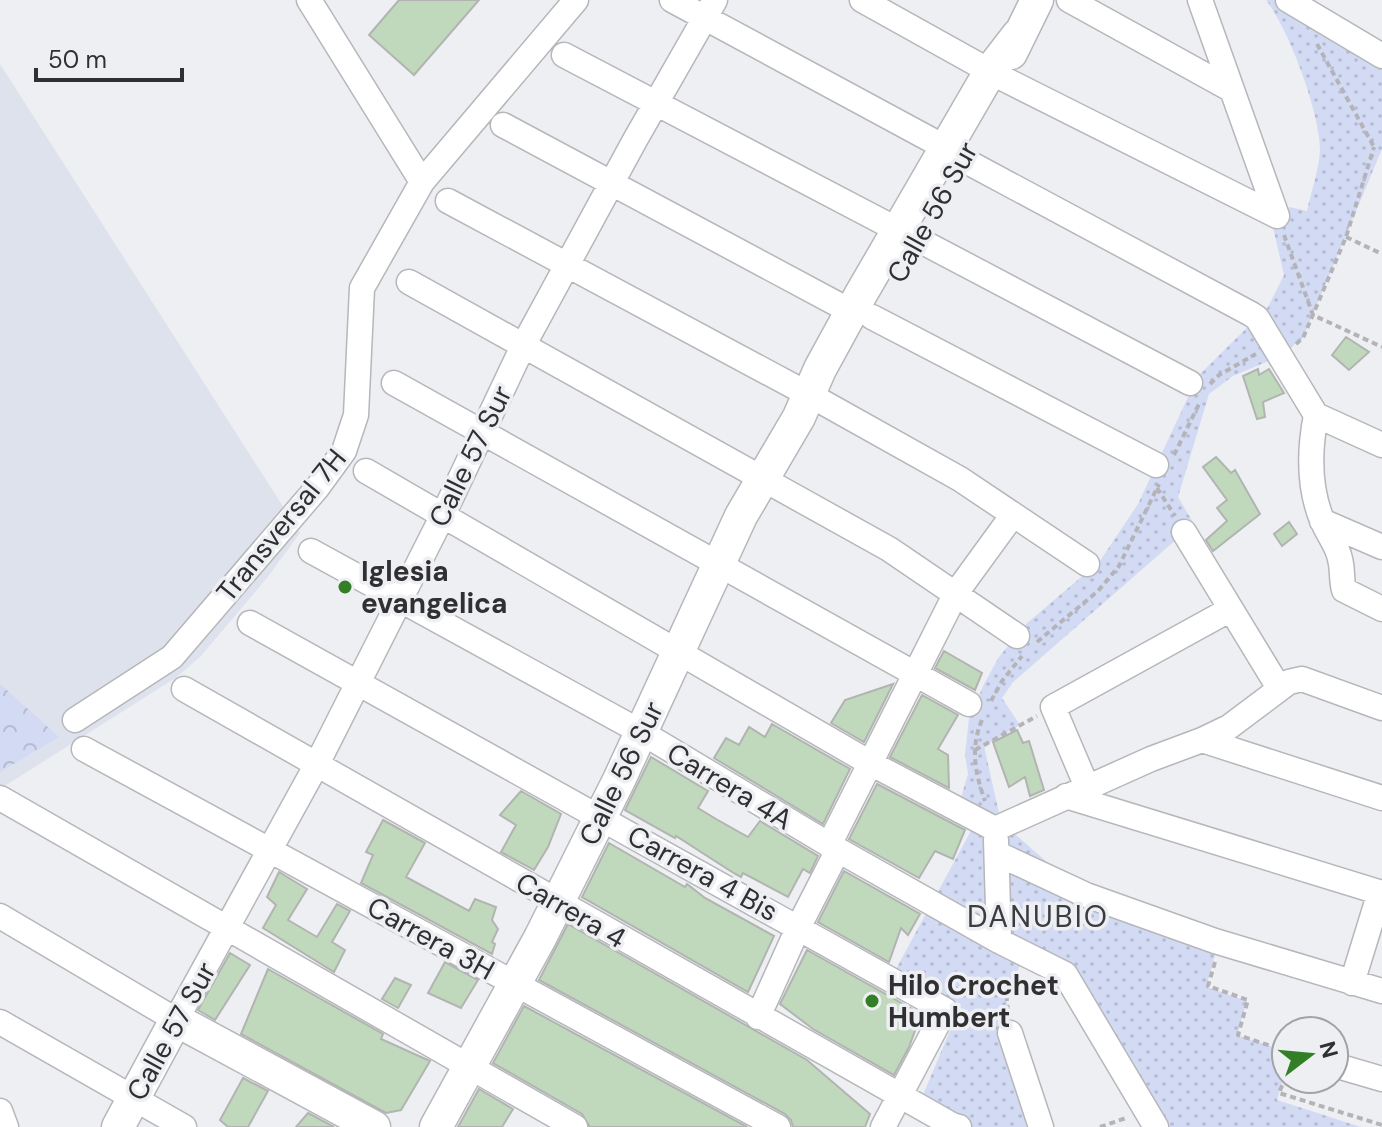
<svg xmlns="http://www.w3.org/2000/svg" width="1382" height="1127" viewBox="0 0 1382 1127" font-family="'DM Sans',sans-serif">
<defs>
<pattern id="forest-crowns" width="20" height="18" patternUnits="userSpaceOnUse" patternTransform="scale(2)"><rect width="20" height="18" fill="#d2daf4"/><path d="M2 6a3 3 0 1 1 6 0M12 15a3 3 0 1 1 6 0" fill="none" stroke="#b5bbd2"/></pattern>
<pattern id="park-dots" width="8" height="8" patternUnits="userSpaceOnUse" patternTransform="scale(2)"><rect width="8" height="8" fill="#d2daf4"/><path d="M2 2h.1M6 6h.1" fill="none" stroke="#b5bbd2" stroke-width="1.8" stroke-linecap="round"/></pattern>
</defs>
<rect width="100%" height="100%" fill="#eeeff3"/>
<path fill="#dee2ec" d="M0,64L300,533L267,578L201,656L177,677L0,789Z"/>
<path fill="url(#forest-crowns)" d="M0,684L59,737L0,772Z"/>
<path fill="url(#park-dots)" d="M1266,0H1309L1382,63V149L1303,338L1280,356L1233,376L1209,394L1178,497L1194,524L1013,682L1002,698L1020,725L984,746L1001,822L1086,896L1218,944L1206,987L1247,1001L1237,1035L1286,1051V1069L1277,1100L1361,1127H1165L1081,979L1026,955L1006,991L1010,1033L1041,1127H950L922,1097L961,1005L896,969L979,816L959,804L968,774L965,754L969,719L984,684L999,657L1026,624L1100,561L1138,504L1198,376L1268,307L1284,275L1272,223L1289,207L1307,211C1311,192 1319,170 1320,150C1320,113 1289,30 1266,0Z"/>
<path fill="#c0d9bc" stroke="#b1b4b1" stroke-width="2" d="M399,0H479L414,75L369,35Z
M1346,337L1369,352L1349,370L1332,355Z
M1258,369L1259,375L1269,369L1284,393L1263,402L1265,417L1257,419L1243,376Z
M1216,457L1231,473L1235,470L1260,514L1213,551L1206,540L1227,521L1217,508L1227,500L1203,467Z
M1289,522L1297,534L1282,546L1274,534Z
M944,651L982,673L975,690L935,668Z
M893,684L864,742L831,723L845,700Z
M922,695L958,715L938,749L948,755L949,788L890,757Z
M772,724L850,769L823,824L714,758L726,738L739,745L749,727L765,737Z
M1017,730L1023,743L1029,741L1044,790L1030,796L1025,777L1009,787L993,742Z
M651,757L708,791L698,808L716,819L748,837L760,821L818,856L810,873L803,869L788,897L743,873L741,877L732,872L676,836L675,838L625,810Z
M877,784L965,830L953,859L935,851L919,878L849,839Z
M521,791L561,814L548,847L534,870L501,852L516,825L500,815Z
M383,820L425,843L406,877L469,911L475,899L496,907L492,920L498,929L492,942L495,944L492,954L361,883L373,855L366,852Z
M609,843L685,887L687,884L705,898L774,936L748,992L582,897Z
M844,871L920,914L908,935L901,928L889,962L818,922Z
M279,872L307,889L288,920L317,937L337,904L350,911L332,942L345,950L334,972L263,928L276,905L267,897Z
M568,924L807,1060L870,1114L865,1127H793L791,1120L785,1114L539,980Z
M807,950L921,1014L909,1047L894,1075L813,1029L780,1004Z
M230,953L250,965L215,1020L198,1010Z
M445,962L478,980L461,1008L428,993Z
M268,969L383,1034L381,1039L430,1061L401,1110L386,1113L241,1034Z
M395,978L411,985L398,1008L382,999Z
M524,1006L747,1127H590L582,1114L493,1063Z
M243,1078L268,1091L248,1127H228L220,1120Z
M479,1089L513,1109L502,1127H458Z
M308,1113L334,1127H296Z"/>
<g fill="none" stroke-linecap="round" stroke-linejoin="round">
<g stroke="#b6b7ba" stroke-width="27">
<path id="street" d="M309,0L422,182
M672,0L946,148
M862,0L1002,78L1277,216
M1069,0L1232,90
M1200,0L1277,216
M1288,0L1382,56
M564,55L898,230
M503,125L852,312
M962,159L1251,314L1257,318L1316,415L1382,445
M448,201L817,399L960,479L1087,564
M917,239L1190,383
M409,282L889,549L1017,636
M872,317L1156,465
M394,383L969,704
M1316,415C1309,451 1308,486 1322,520C1327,533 1338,546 1340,559C1343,570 1341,579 1344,590L1382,609
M366,471L870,763L995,829
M1322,521L1382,547
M1184,532L1279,688
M311,551L641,732L838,850L999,941L1065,974L1156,1127
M250,623L945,1010L883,1127
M184,689L952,1125L959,1127
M75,720L172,657L317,488L344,451L356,415L362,288L422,182L576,0
M1202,740L1382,798
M84,749L778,1127
M1087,787L1053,707L1231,609
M1066,796L1382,893
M0,798L575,1127
M995,829L1151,759L1202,740L1229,727L1289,682L1302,679L1382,708
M996,840L999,941
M829,845L956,593L1012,516
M998,854L1086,895L1215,941L1382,991
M0,916L176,1020L317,764L443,515L523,346L635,140L715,0
M1352,983L1380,892
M758,1017L799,926L838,850
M0,1022L184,1127
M1010,1033L1041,1127
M1334,1065L1382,1079
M0,1111L6,1127"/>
</g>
<g stroke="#b6b7ba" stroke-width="35">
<path id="secondary" d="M1011,53L1037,0
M118,1127L176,1020L374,1127
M436,1127L540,938L619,780L741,516L799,417L820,369L861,294L991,70L1018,35"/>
</g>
<path stroke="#b4b4b8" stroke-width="4" stroke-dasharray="6 4" stroke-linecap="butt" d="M1317,44L1374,147
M1284,235L1313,315L1382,347
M1346,237L1382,254
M1296,344L1303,338L1346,237L1374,147
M1210,384L1219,375L1256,354
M1174,455L1200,402
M1157,488L1175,516
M1037,642L1098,591L1119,566L1159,484
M991,701L1002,681L1022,656
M982,720C970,748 975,773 985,801
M975,750L1037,716
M1215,962L1208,986L1248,1000L1238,1035L1286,1051
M1008,1011L1006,991L1017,971
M1286,1076L1279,1093L1382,1125
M1100,1127L1126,1118"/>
<use href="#street" stroke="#fff" stroke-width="24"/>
<use href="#secondary" stroke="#fff" stroke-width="32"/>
</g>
<g fill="#327f27" stroke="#eeeff3" stroke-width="3">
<circle cx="345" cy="587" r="8"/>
<circle cx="872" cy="1001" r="8"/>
</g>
<g text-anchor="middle" stroke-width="7" stroke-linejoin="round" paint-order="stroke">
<g font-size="28" fill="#303032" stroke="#eeeff3">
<text transform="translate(932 212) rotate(-61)" y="10">Calle 56 Sur</text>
<text transform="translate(470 456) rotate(-64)" y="10">Calle 57 Sur</text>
<text transform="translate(281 525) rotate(-51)" y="10">Transversal 7H</text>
<text transform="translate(621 773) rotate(-64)" y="10">Calle 56 Sur</text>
<text transform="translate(730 786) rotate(31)" y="10">Carrera 4A</text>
<text transform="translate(703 873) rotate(29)" y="10">Carrera 4 Bis</text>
<text transform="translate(571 910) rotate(30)" y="10">Carrera 4</text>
<text transform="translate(431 938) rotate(29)" y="10">Carrera 3H</text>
<text transform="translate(171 1031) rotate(-61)" y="10">Calle 57 Sur</text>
</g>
<g font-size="28" font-weight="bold" fill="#303032" stroke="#eeeff3" text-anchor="start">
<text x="361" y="581">Iglesia<tspan x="361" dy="32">evangelica</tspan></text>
<text x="888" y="995">Hilo Crochet<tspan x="888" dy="32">Humbert</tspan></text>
</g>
<g font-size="30" letter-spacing="2" fill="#3b3c3f" stroke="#eeeff3">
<text x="1038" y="927">DANUBIO</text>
</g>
</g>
<g transform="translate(1310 1055) rotate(74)"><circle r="38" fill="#eeeff3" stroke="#a2a3a6" stroke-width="2"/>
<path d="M0-6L14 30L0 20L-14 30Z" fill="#327f27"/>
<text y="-12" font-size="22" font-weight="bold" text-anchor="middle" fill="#303032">N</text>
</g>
<path d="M36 68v12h146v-12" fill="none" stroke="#303032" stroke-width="4"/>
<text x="48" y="68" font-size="24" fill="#303032" stroke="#eeeff3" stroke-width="6" paint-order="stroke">50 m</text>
</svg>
